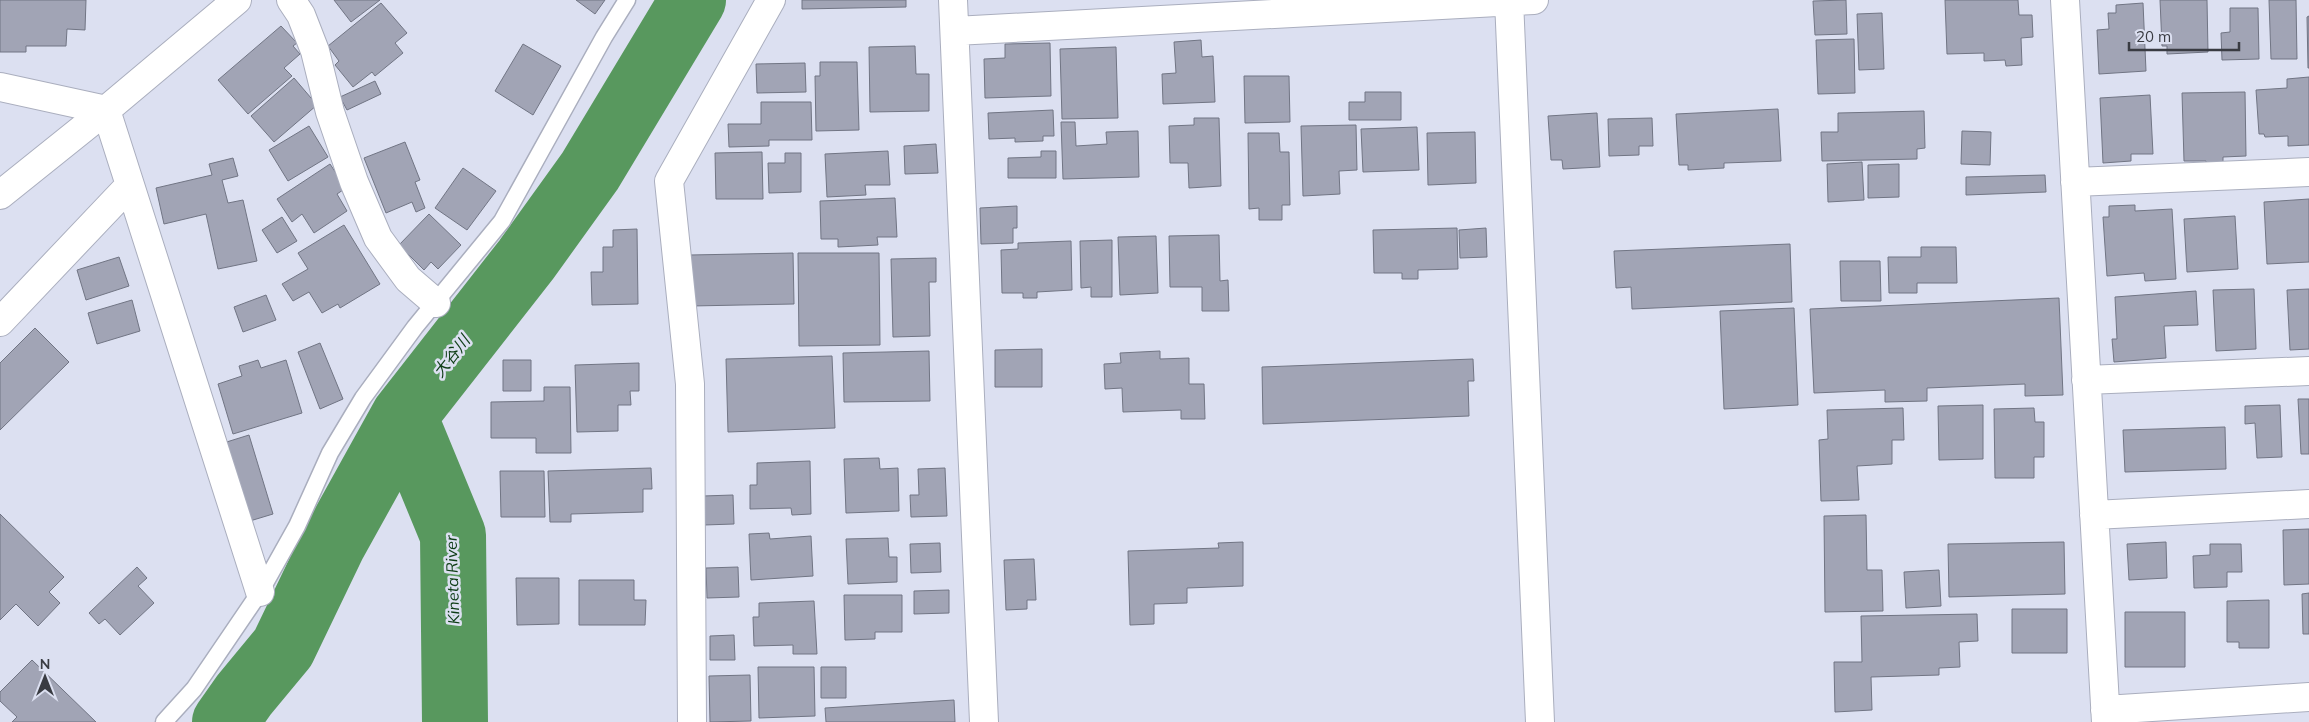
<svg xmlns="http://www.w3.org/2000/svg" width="2309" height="722" viewBox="0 0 2309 722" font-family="Mulish,'Noto Sans JP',sans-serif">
<rect width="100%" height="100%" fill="#dce0f1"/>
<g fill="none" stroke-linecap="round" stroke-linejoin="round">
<path stroke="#58985e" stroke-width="66" d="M404,416L453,535L455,722
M225,722L244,695L283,648L333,544L404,416L526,260L590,171L693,0"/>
</g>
<path fill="#a1a4b5" stroke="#717584" d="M0,0H86L85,30L67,29L66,46H26V52H0Z
M334,0H380L351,22Z
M576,0H605L595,14Z
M802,0H906V7L802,9Z
M1846,0L1847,34L1815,35L1813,1Z
M1945,0H2018L2019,15H2032L2033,37L2021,38L2022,65L2006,66L2005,60L1984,61V53L1947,54Z
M2160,0H2207L2208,52L2167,54V46H2162Z
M2269,0H2296L2297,59H2271Z
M381,3L407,33L395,43L403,53L375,76L372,72L353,87L335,65L339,61L328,46Z
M2143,3L2146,71L2099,74L2097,30L2109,29L2108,13H2116V5Z
M2230,8H2258L2259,59L2222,60L2221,33L2230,32Z
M1882,13L1884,69L1859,70L1857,14Z
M2309,16V68H2308L2307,17Z
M281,26L297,43L293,46L300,54L284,68L292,76L248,114L218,80Z
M1854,39L1855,93L1818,94L1816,40Z
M1201,40L1202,57L1213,56L1215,102L1163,104L1162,74L1176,73L1174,42Z
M1050,43L1051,96L985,98L984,59L1005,58V44Z
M523,44L561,66L533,115L495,91Z
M915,46L916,74H929V111L870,112L869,47Z
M1116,47L1118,118L1062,119L1060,49Z
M820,62H857L859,130L816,131L815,76H820Z
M805,63L806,92L757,93L756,64Z
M1244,76H1289L1290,122L1245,123Z
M2309,77V145L2288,146V136L2265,137L2264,134H2259L2256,90L2287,88V79Z
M294,78L317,105L274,142L251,116Z
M375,81L381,94L347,110L340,97Z
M1365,92H1401V120H1349V102H1365Z
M2245,92L2246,156L2223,157V164L2206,165V161H2184L2182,93Z
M2150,95L2153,154H2131V161L2103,163L2100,98Z
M761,102H811L812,140H769V146L729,147L728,124H761Z
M1778,109L1781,161L1724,163V168L1688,170V165H1679L1676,114Z
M1053,110L1054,136H1043V141L1015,142V138L989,139L988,113Z
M1924,111L1925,148L1917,149V159L1822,161L1821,132H1838V113Z
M1597,113L1600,167L1563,169L1562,160H1551L1548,116Z
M1194,118H1219L1221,186L1189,188L1188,163H1170L1169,126L1194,125Z
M1652,118L1653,146H1639V155L1609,156L1608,119Z
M1061,122H1075L1076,146L1107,144L1106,132L1138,131L1139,177L1063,179Z
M1356,125L1357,170L1339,171L1340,194L1303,196L1301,126Z
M309,126L328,157L288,181L269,150Z
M1417,127L1419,170L1363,172L1361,129Z
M1962,131L1991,132L1990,165L1961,164Z
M1475,132L1476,183L1428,185L1427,133Z
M1248,133H1279L1280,152H1289L1290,205H1282V220H1259V208L1249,209Z
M405,142L420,180L415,182L425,208L416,212L412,202L386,213L364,158Z
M936,144L938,173L905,174L904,146Z
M888,151L890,185H865L866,195L827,197L825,154Z
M1041,151H1056V178H1008V158L1041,157Z
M762,152L763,199H716L715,153Z
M785,153H801V192L769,193L768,163H785Z
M233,158L238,176L222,180L228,203L243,200L257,261L218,269L206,214L164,224L156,188L212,175L209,164Z
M1862,162L1864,200L1828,202L1827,164Z
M330,164L346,188L337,194L347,211L314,233L302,214L292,222L277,199Z
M1899,164V197L1868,198V165Z
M463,168L496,191L467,230L435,208Z
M2045,175L2046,192L1966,195V177Z
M895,198L897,237H877L878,245L838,247V239H821L820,201Z
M2309,199V262L2267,264L2264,202Z
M2135,205V211L2172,209L2176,279L2145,281L2144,273L2107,276L2103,217H2109V206Z
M1017,206V228H1013V243L981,244L980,208Z
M429,214L461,245L438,269L431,262L424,270L399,245Z
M2235,216L2238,269L2187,272L2184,219Z
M282,217L297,241L277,253L262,230Z
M344,225L380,284L340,308L338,304L322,313L309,292L293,301L282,284L308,269L298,253Z
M1457,228L1458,269L1418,270V279H1402V273H1374L1373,230Z
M1486,228L1487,257L1460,258L1459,230Z
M637,229L638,304L592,305L591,272H603V247H613V230Z
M1219,235L1220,281L1228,280L1229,311H1202V287H1170L1169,236Z
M1156,236L1158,293L1120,295L1118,237Z
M1112,240V297H1091V287L1081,288L1080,241Z
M1071,241L1072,290L1037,292V298H1023V293H1002L1001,250L1018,249V243Z
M1790,244L1792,302L1632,309L1631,287L1616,288L1614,251Z
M1921,247H1956L1957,283H1917V293H1889L1888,257H1921Z
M793,253L794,304L691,306L690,255Z
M798,253H879L880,345L799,346Z
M119,257L129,286L86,300L77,270Z
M936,258V282H929L930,336L893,337L891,259Z
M1840,261H1880L1881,301H1841Z
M2254,289L2256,349L2216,351L2213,290Z
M2309,289V349L2290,350L2287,290Z
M2196,291L2198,325L2164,326L2166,358L2114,362L2112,339H2117L2115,297Z
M266,295L276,320L243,332L234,307Z
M2059,298L2063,395L2025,396V384L1927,388V401L1885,402V390L1814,393L1810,309Z
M132,300L140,331L97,344L88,313Z
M1794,308L1798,405L1724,409L1720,311Z
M35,328L69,362L0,430V363Z
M320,343L343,399L320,409L298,352Z
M1042,349V387H995V350Z
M929,351L930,401L844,402L843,353Z
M1160,351V359L1189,358V384H1204L1205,419H1181V410L1123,412L1122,388L1105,389L1104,364L1121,363L1120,353Z
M832,356L835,428L728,432L726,359Z
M1473,359L1474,381H1468L1469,416L1263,424L1262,367Z
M258,360L261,368L286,360L302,413L233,434L218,384L242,376L239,366Z
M503,360H531V391H503Z
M639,363V391H630L631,405H618V431L577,432L575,365Z
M544,387H570L571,453H536V438H491V402L544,401Z
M2298,399H2309V454H2301Z
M1983,405V459L1939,460L1938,406Z
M2280,405L2282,457L2257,458L2255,423L2245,424V406Z
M1903,408L1904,440H1892V464L1857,466L1859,500L1821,501L1819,440L1828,439L1827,410Z
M2034,408L2035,422H2044V457H2034V478H1995L1994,409Z
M2225,427L2226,469L2125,472L2123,430Z
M249,435L273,514L240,524L217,445Z
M879,458L880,469L898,468L899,511L846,513L844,459Z
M810,461L811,514L792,515L791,508L750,509V485H757V463Z
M651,468L652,489H643V512L571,514V522H550L548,471Z
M945,468L947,516L911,517L910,495H919L918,469Z
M500,471H544L545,517H501Z
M733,495L734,524L704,525L703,496Z
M0,514L64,577L49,592L60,603L38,626L16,604L0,620Z
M1866,515L1867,570H1882L1883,611L1825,612L1824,516Z
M2309,529V584L2284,585L2283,530Z
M769,533L770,539L811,536L813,576L751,580L749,534Z
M888,538L889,557H897V582L848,584L846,539Z
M1243,542V586L1187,588V603L1154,604V624L1130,625L1128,551L1219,548L1218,543Z
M2064,542L2065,594L1949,597L1948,544Z
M2166,542L2167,578L2129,580L2127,544Z
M940,543L941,572L911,573L910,544Z
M2210,544H2241L2242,572H2227V587L2194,588L2193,556L2210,555Z
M1034,559L1036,600H1027V609L1006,610L1004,560Z
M137,567L147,578L138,586L154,603L120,635L105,619L99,624L89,613Z
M738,567L739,597L707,598L706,568Z
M1939,570L1941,606L1906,608L1904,572Z
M516,578H559V624L517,625Z
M579,580H634V600H646L645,625H579Z
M949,590V613L914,614V591Z
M2309,593V634H2303L2302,594Z
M844,595H902V632H875V639L845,640Z
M2269,600V648H2239V642H2227V601Z
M814,601L817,654H793V645L754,646L753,617H759V603Z
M2012,609H2067V653H2012Z
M2125,612H2185V667H2125Z
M1977,614L1978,641L1959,642L1960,667L1939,668V675L1871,677L1872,710L1835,712L1834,662H1862L1861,616Z
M734,635L735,660H710V636Z
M32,660L96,722H12L17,717L0,701V692Z
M758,667H814L815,716L759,718Z
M821,667H846V698H821Z
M750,675L751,721L710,722L709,676Z
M954,700L955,722H826L825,708Z"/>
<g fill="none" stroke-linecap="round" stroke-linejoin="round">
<g stroke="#aaaebe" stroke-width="19">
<path id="lane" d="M164,722L194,689L260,592L297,526L330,453L363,398L415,327L502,221L604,37L627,0"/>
</g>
<g stroke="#aaaebe" stroke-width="30">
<path id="street" d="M291,0L301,15L315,51L330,112L354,182L378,238L408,279L436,303
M953,0L984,722
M1509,0L1540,722
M2065,0L2106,722
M955,31L1534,0
M0,87L106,110L130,185L0,322
M2075,182L2309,172
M130,185L260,592
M2086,380L2309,371
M2094,515L2309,504
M2105,710L2309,697
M692,722L690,384L669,181L771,0"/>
</g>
<g stroke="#aaaebe" stroke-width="30">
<path id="secondary" d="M0,195L106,110L237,0"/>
</g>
<use href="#lane" stroke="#fff" stroke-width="16"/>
<use href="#street" stroke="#fff" stroke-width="28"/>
<use href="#secondary" stroke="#fff" stroke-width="28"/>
</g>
<g text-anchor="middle" stroke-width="5" stroke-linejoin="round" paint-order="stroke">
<g font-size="16" font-style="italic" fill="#0e3d16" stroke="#dce0f1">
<text transform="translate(451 356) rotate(-52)" y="6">大谷川</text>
<text transform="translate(452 580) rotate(-92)" y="6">Kineta River</text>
</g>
</g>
<g transform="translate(45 677)" stroke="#dce0f1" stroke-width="4" paint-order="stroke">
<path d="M0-4L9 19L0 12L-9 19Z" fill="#393b42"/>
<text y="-8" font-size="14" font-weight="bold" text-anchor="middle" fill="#393b42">N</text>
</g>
<path d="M2129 42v8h110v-8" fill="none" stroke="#393b42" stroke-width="2.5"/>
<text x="2136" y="42" font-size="15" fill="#393b42" stroke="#dce0f1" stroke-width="4" paint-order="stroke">20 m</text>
</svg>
